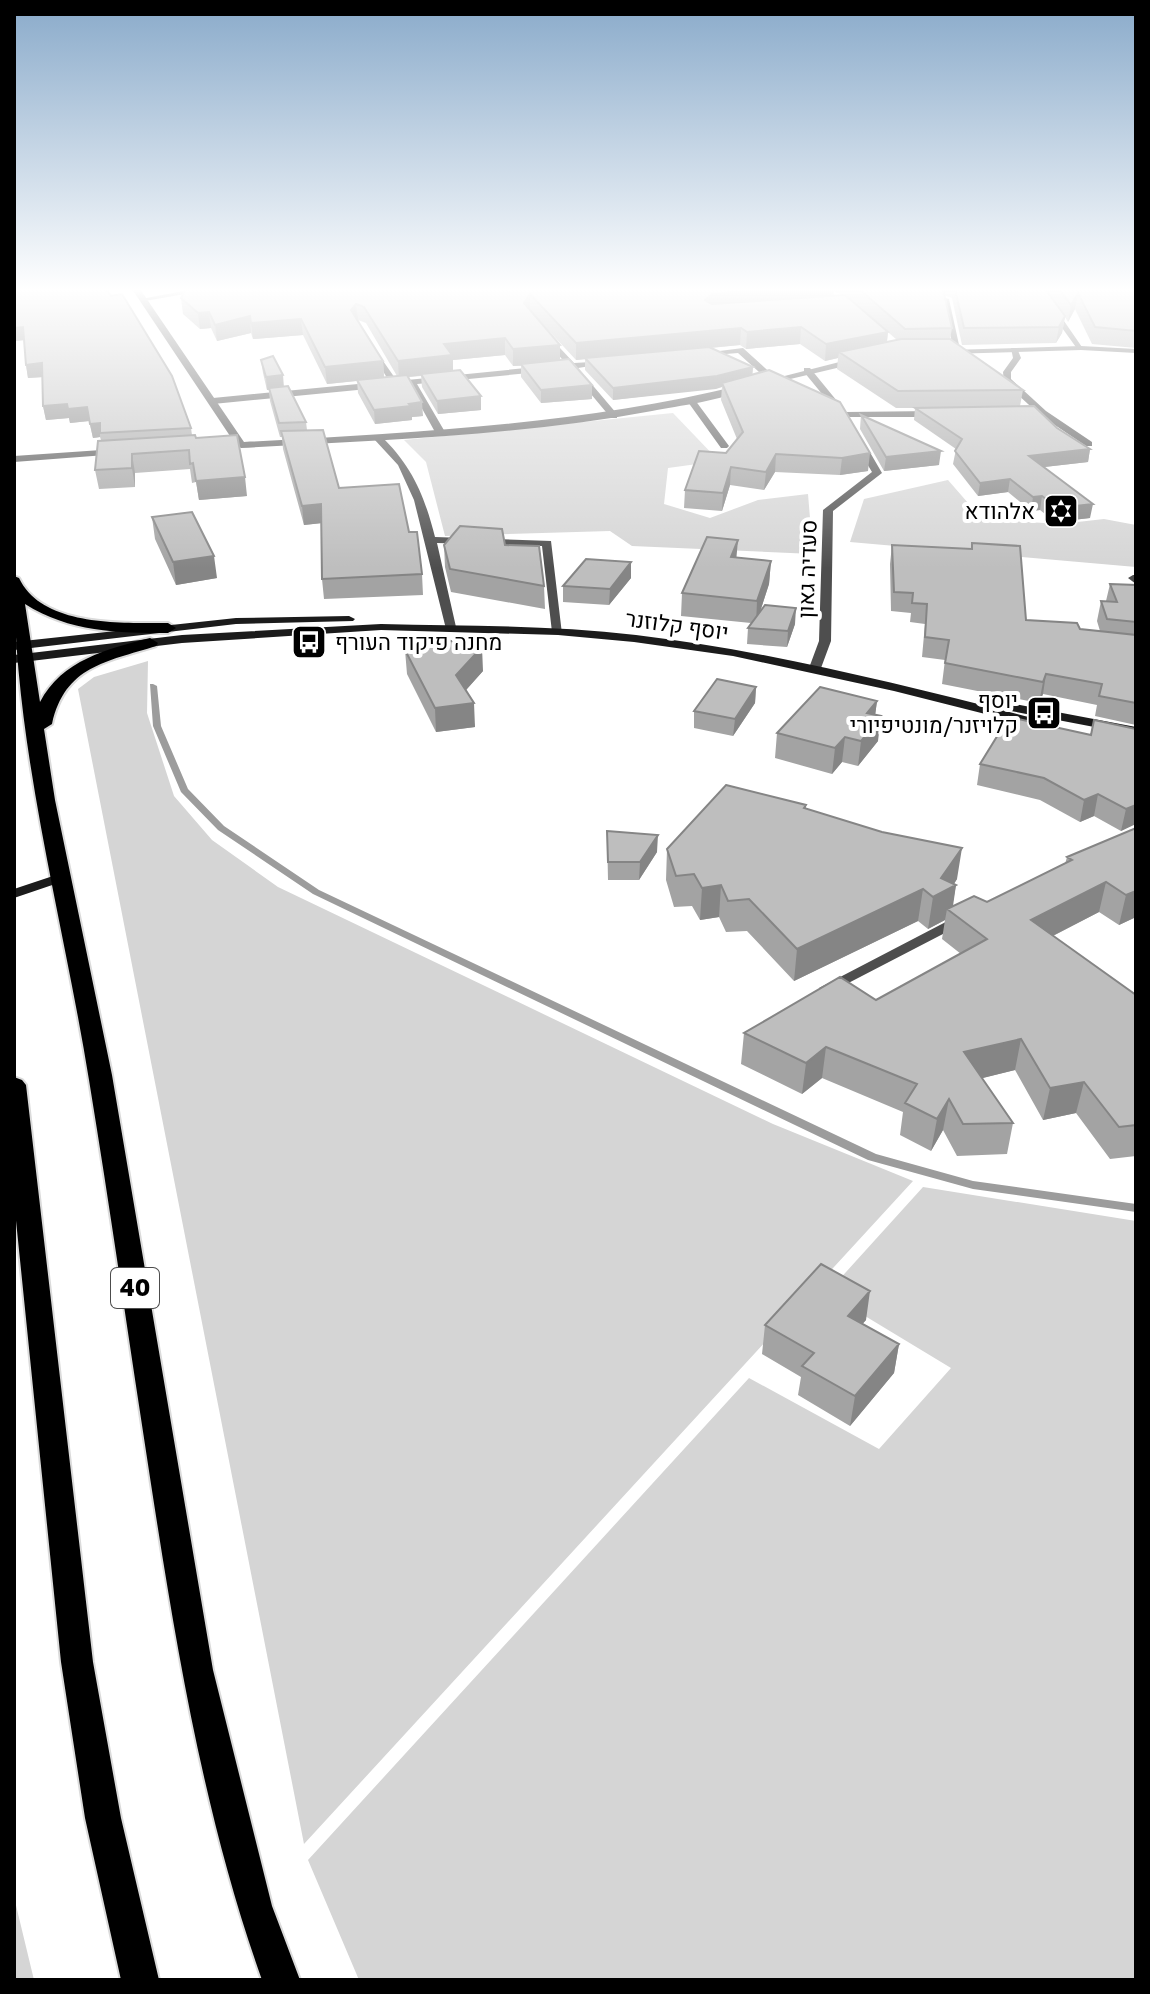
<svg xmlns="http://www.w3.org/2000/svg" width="1150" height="1994" viewBox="0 0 1150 1994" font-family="'Golos Text',Heebo,sans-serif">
<rect width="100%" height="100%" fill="#fff"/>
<path fill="#d5d5d5" d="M673,413L719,461L668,468L664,504L710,518L758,500L808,494L813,554L632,546L610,531L445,536L426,462L404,440Z
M948,480L982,519L1060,524L1104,519L1136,525V567L850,542L864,499Z
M148,661L147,713L174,796L212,840L278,887L773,1124L913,1181L304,1844L78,689L94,677Z
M923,1187L1136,1221V1980H359L308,1860L749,1378L879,1449L951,1368L827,1293Z
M14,1897L34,1980H14Z"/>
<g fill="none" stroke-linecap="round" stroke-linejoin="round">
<path fill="#9c9c9c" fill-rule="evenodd" d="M150,684H153L157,686L161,726L188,789L224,826L319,890L876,1154L973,1181L1136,1204V1212L973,1189L868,1160L313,894L218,830L181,792L153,726Z"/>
<g stroke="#dbdbdb" stroke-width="4">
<path id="trunk" d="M14,576L19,578C42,627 122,623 168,623L176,628L168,633C118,633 69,632 25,604L40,702C62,660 107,649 150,638L158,643L156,646C106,662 65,666 52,724L44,729L55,800L112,1075L213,1670L272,1906L300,1980H262C205,1820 177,1652 151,1484C130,1349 111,1214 89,1080C62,913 14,746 14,576Z
M14,1077L22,1080L26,1085L93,1662L121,1818L159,1980H121L85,1818L61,1662L14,1201Z"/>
</g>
<path fill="#4e4e4e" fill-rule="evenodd" d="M194,289H213L145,301L141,299Z
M1034,289H1042L1084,350H1078Z
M942,297L949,299L961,354L954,352Z
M546,333L574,363L608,361L609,363L578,368L617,414V418H611L570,369L417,384L445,432L440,435L435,432L409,385L213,404L209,401L213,398L389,381L368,347L372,345L397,381L566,364L542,335Z
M743,348L776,378V382H770L738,353L700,356L696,354Z
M1011,348H1017L1021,358L1011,372V379L1046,411L1092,442V446H1086L1040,415L1004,382L1003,372L1013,358Z
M804,368H810L846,412L933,411L938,414L933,417H841L804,372Z
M689,400H695L729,446L727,448H721L688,402Z
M374,435H380C412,466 424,494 435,537L551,541L562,634L552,632L542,546L437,543L456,627L446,629L414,500L398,465L374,439Z
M859,439L864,442L882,473L833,511L831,641L821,668L815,672L809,668L819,641L823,510L872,472L854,442Z
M116,449L121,452L119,454L14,462V456Z
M1133,575H1136V584L1128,578Z
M963,913L971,918L968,921L833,991H821L819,988Z"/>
<path fill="#4e4e4e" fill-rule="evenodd" d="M132,289H140L244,442C412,433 578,425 742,385L746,388C725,400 678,406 652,411C517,436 378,440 241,448L236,445Z
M1081,346L1136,349V353L1081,350L949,354L945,352L949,350Z
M859,357L862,358V362L765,385L761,382Z"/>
<path fill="#1b1b1b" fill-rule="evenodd" d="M349,616L355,619L353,621L236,624L14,650V642L236,618Z
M381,624C466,626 551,625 636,635C770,651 902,685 1033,718L1035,721L1029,725L894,691L733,656L634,642L558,635L381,630L182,643L14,663V655L182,635Z
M1015,704L1136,727V735L1011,711V705Z
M62,873L67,874L69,877L67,880L14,898V889Z"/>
<use href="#trunk" fill="#000" fill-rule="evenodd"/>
</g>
<path fill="#a3a3a3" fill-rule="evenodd" d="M14,289L191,428L192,435L196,438L247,496L199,500L196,482L192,483L190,469L135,473V487L99,489L95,470L101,440L100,437L93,438L89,421L70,423L69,418L46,420L43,406L42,377L28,378L26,365L24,340L14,341Z
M186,289H1136V348L1092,344L1075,309L1068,322L1065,317L1062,333L1056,343L962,345L952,298L944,295L952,328L950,339L1023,390L1020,406L1090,449L1088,462L1044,467L1090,518L1055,522L1040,510L1031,511L1008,492L978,496L953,464L956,449L914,420L915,408H896L837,369L838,358L825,361L800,344L746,349L740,345L711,348L753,367L752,375L868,471L840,475L775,472L764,490L730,485L722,511L684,508L685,490L726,453L737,439L721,400L722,387L613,400L585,370V359L576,360L539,320L560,345V360L592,385V399L541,403L521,377V366H513L505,355L453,360V370L481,410L438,414L422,387L421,376L408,377L423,416L412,417V420L375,424L358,393L357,381L327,384L303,335L253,339L251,333L217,341L211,328L200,329L183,314L181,298ZM834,291L842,295L833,296ZM358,320L366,323L397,376L384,377L383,361ZM888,332L889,333L897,340L887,342Z
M261,360L284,387L306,422L307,430L339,488L409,532L422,574L423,595L324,599L322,579L321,523L304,525L283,449L282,437H280L270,401L269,390H267L263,373Z
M861,415L939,465L884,471L860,429Z
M152,517L217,578L176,585L155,539Z
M972,543L1026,620L1080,629L1100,631L1097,621L1101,601H1106L1110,584L1136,585V725L1095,716L1097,705L1043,694L1039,703L942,684L945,660L922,657L925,624L910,622L911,613L891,611L890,564L892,545L971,549Z
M444,545L544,586L545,609L451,592L445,567Z
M736,558L771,561L769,584L760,612L795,624L787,647L747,644L748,628L751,623L681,616L682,593Z
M631,562V578L609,605L563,602V586Z
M405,650L483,671L466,690L475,727L436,732L407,674Z
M756,687L755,703L733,736L694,728V711Z
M877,701L875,715L878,741L858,766L842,762L832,774L775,758L777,733Z
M1136,729V823L1121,831L1094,816L1080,822L1040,800L977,785L980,764L1091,735Z
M806,805V809L957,879L954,884L956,885L952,907L987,902L1065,864L1067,857L1136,828V917L1119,925L1099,912L1053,936L1136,995V1156L1110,1159L1076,1113L1043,1120L1015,1070L982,1078L1013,1123L1007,1154L957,1156L943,1130L931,1151L900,1135L903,1112L822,1078L802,1094L741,1064L744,1033L876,1000L961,954L942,939L945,920L928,929L918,921L794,981L747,931L726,932L719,917L700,920L692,906L674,907L666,880L667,849Z
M607,831L657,852L639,880H608Z
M866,1320L862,1324L899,1344L894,1373L850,1426L798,1395L801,1377L762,1354L765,1325Z"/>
<path fill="#858585" d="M776,289H834L833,301L711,310L705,300L712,294Z
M1078,293L1075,309L1068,322L1071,305Z
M530,294V310L524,303Z
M356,304L358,320L351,310Z
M209,312L211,328L200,329L198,313Z
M250,316L251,333L217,341L215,325Z
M1065,316L1062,333L1056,343L1059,327Z
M301,319L303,335L253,339L251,323Z
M23,327L26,340L14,341V328Z
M801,327L800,344L746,349L747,332Z
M741,328L740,345L576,360V343Z
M888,332L886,348L839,352L838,358L825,361L826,344Z
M505,338V355L453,360V372L399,378L398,361L444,344Z
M560,345V362L513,366V349Z
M383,361L384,378L327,384L325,367Z
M42,363L44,377L28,378L26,365Z
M753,367L752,379L722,383V387L716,389L613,400V388Z
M283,375L284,388L267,390L266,377Z
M592,385V399L541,403V390Z
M481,396V410L438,414L437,401Z
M422,402L423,416L412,417V420L375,424L374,410Z
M67,404L87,407L89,421L70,423L69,418L46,420L43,406Z
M100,423V437L93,438L90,424Z
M1090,449L1088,462L1027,469L1029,456Z
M941,451L939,465L884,471L886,457Z
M870,453L868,471L840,475L842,458Z
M132,454L135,473V487L132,468Z
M776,454L775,472L764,490L766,472Z
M731,467L730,485L722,511L723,493Z
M245,477L247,496L199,500L196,481Z
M1010,479L1008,492L978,496L980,483Z
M1042,496L1040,510L1031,511L1033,497Z
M321,504L323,523L304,525L302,506Z
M1093,504L1090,518L1055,522L1058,508Z
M738,540L736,562L731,557Z
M214,556L217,578L176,585L173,562Z
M771,561L769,584L756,624L757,601Z
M631,562V578L609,605L610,589Z
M796,608L795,624L787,647L788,631Z
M482,647L483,671L458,699L456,675Z
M1046,674L1043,694L1039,703L1043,682Z
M756,687L755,703L733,736L735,719Z
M877,701L874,724L881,716L878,741L858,766L861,741L867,713Z
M474,703L475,727L436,732L435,708Z
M845,737L842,762L832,774L835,748Z
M1098,794L1094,816L1080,822L1084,800Z
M1136,805V824L1121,831L1126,809Z
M658,835L657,852L639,880L640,862Z
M962,848L957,879L951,888L956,885L952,913L947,909L945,920L928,929L933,897L941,878Z
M1106,882L1099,912L1025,950L1031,920Z
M721,885L719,917L700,920L702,888Z
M923,889L918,921L794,981L797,949Z
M1136,891V917L1119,925L1126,895Z
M1021,1039L1015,1070L959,1084L964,1052Z
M826,1047L822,1078L802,1094L806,1063Z
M1084,1082L1076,1113L1043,1120L1050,1088Z
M949,1099L943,1130L931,1151L937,1119Z
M870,1291L866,1320L844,1345L848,1316Z
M899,1344L894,1373L850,1426L855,1396Z"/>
<path fill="#bebebe" stroke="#858585" stroke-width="2" d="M14,289H106L111,296L122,294L172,376L191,428L100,433V423L90,424L87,407L68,409L67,404L43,406L42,363L26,365L23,327L14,328Z
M186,289H776L712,294L705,300L712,304L845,295L888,332L826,344L801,327L747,332L741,328L576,343L530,294L524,303L560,345L513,349L505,338L444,344L452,355L398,361L364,307L356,304L351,310L383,361L325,367L301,319L251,323L250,316L215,325L209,312L198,313L181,298Z
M859,289H943L952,328L905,329Z
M955,289H1045L1065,316L1059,327L964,328Z
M1059,289H1136V331L1095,327L1078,293L1071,305Z
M901,339H950L1023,390L898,391L839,352Z
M709,347L753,367L717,376L613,388L585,358Z
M273,356L283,375L266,377L261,360Z
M569,359L592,385L541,390L521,364Z
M460,370L481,396L437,401L421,374Z
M769,370L840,402L870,453L842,458L776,454L766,472L731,467L723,493L685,490L699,451L726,453L743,432L722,383Z
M407,375L422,402L409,404L411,406L374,410L357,380Z
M288,386L306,422L279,423L269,388Z
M1034,406L1057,428L1090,449L1029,456L1093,504L1058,508L1042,496L1033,497L1010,479L980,483L955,451L962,439L915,408Z
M861,415L941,451L886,457Z
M323,430L339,488L399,484L409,532H417L422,574L322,579L321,504L302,506L281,431Z
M195,435L196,438L237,435L245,477L196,481L193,463L190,464L189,450L132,454V468L95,470L98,441Z
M192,512L214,556L173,562L152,517Z
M460,526L502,529L505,545L539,546L544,586L450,569L444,545Z
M707,537L738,540L731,557L771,561L757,601L682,593Z
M972,543L1020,546L1026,620L1077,623L1080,629L1136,635V703L1099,696L1102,684L1046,674L1043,682L945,663L949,640L925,637L927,604L912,603L913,593L894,592L892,545L972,549Z
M586,559L631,562L610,589L563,586Z
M1110,584L1136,585V622L1107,619L1101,601L1117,602Z
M765,605L796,608L788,631L748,628Z
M420,635L482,647L456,675L474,703L435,708L405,650Z
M717,679L756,687L735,719L694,711Z
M820,687L877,701L867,713L881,716L861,741L845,737L835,748L777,733Z
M1009,717L1091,735L1094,720L1136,729V805L1126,809L1098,794L1084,800L1044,778L980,764Z
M726,785L806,805L804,808L882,832L962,848L941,878L956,885L933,897L923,889L797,949L749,899L728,901L721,885L702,888L694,874L676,876L667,849Z
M1136,828V891L1126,895L1106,882L1031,920L1136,995V1125L1119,1127L1084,1082L1050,1088L1021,1039L964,1052L1013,1123L963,1124L949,1099L937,1119L905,1103L917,1084L826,1047L806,1063L744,1033L840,977L876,1000L987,939L947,909L974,896L987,902L1072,860L1067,857Z
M607,831L658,835L640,862H608Z
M821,1264L870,1291L848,1316L899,1344L855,1396L802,1366L814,1353L765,1325Z"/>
<linearGradient id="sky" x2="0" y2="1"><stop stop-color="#89aaca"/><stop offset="0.51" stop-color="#fff"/><stop offset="1" stop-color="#fff" stop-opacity="0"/></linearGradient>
<rect width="1150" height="568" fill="url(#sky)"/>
<defs>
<g id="synagogue-square" transform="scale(1.8)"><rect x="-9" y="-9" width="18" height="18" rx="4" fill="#000" stroke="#fff"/><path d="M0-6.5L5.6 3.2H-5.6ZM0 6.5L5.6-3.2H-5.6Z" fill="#fff"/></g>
<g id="bus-square" transform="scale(1.8)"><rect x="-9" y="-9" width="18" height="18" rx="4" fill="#000" stroke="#fff"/><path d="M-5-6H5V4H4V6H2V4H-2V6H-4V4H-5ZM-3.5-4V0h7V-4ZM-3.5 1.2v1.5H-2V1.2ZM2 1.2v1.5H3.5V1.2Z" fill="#fff"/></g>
</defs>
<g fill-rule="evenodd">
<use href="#synagogue-square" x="1061" y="511"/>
<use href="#bus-square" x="309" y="642"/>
<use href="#bus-square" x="1044" y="713"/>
</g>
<g text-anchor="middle" stroke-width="8" stroke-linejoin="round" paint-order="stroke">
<g font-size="22" fill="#000" stroke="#fff" text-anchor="end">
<text x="1035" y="519">אלהודא</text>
<text x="335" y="650" text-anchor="start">מחנה פיקוד העורף</text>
<text x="1018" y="708">יוסף<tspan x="1018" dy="25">קלויזנר/מונטיפיורי</tspan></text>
</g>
<g font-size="22" fill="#000" stroke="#fff">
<text transform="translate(807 569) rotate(-88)" y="8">סעדיה גאון</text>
<text transform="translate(677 625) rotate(8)" y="8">יוסף קלוזנר</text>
</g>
<rect fill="#fff" stroke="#4c4c4c" stroke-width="2" x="111" y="1268" width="48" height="40" rx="6"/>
<g font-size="24" font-weight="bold" fill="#000">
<text x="135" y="1296">40</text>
</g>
</g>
<rect width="1150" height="1994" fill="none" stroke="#000000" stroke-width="32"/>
</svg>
